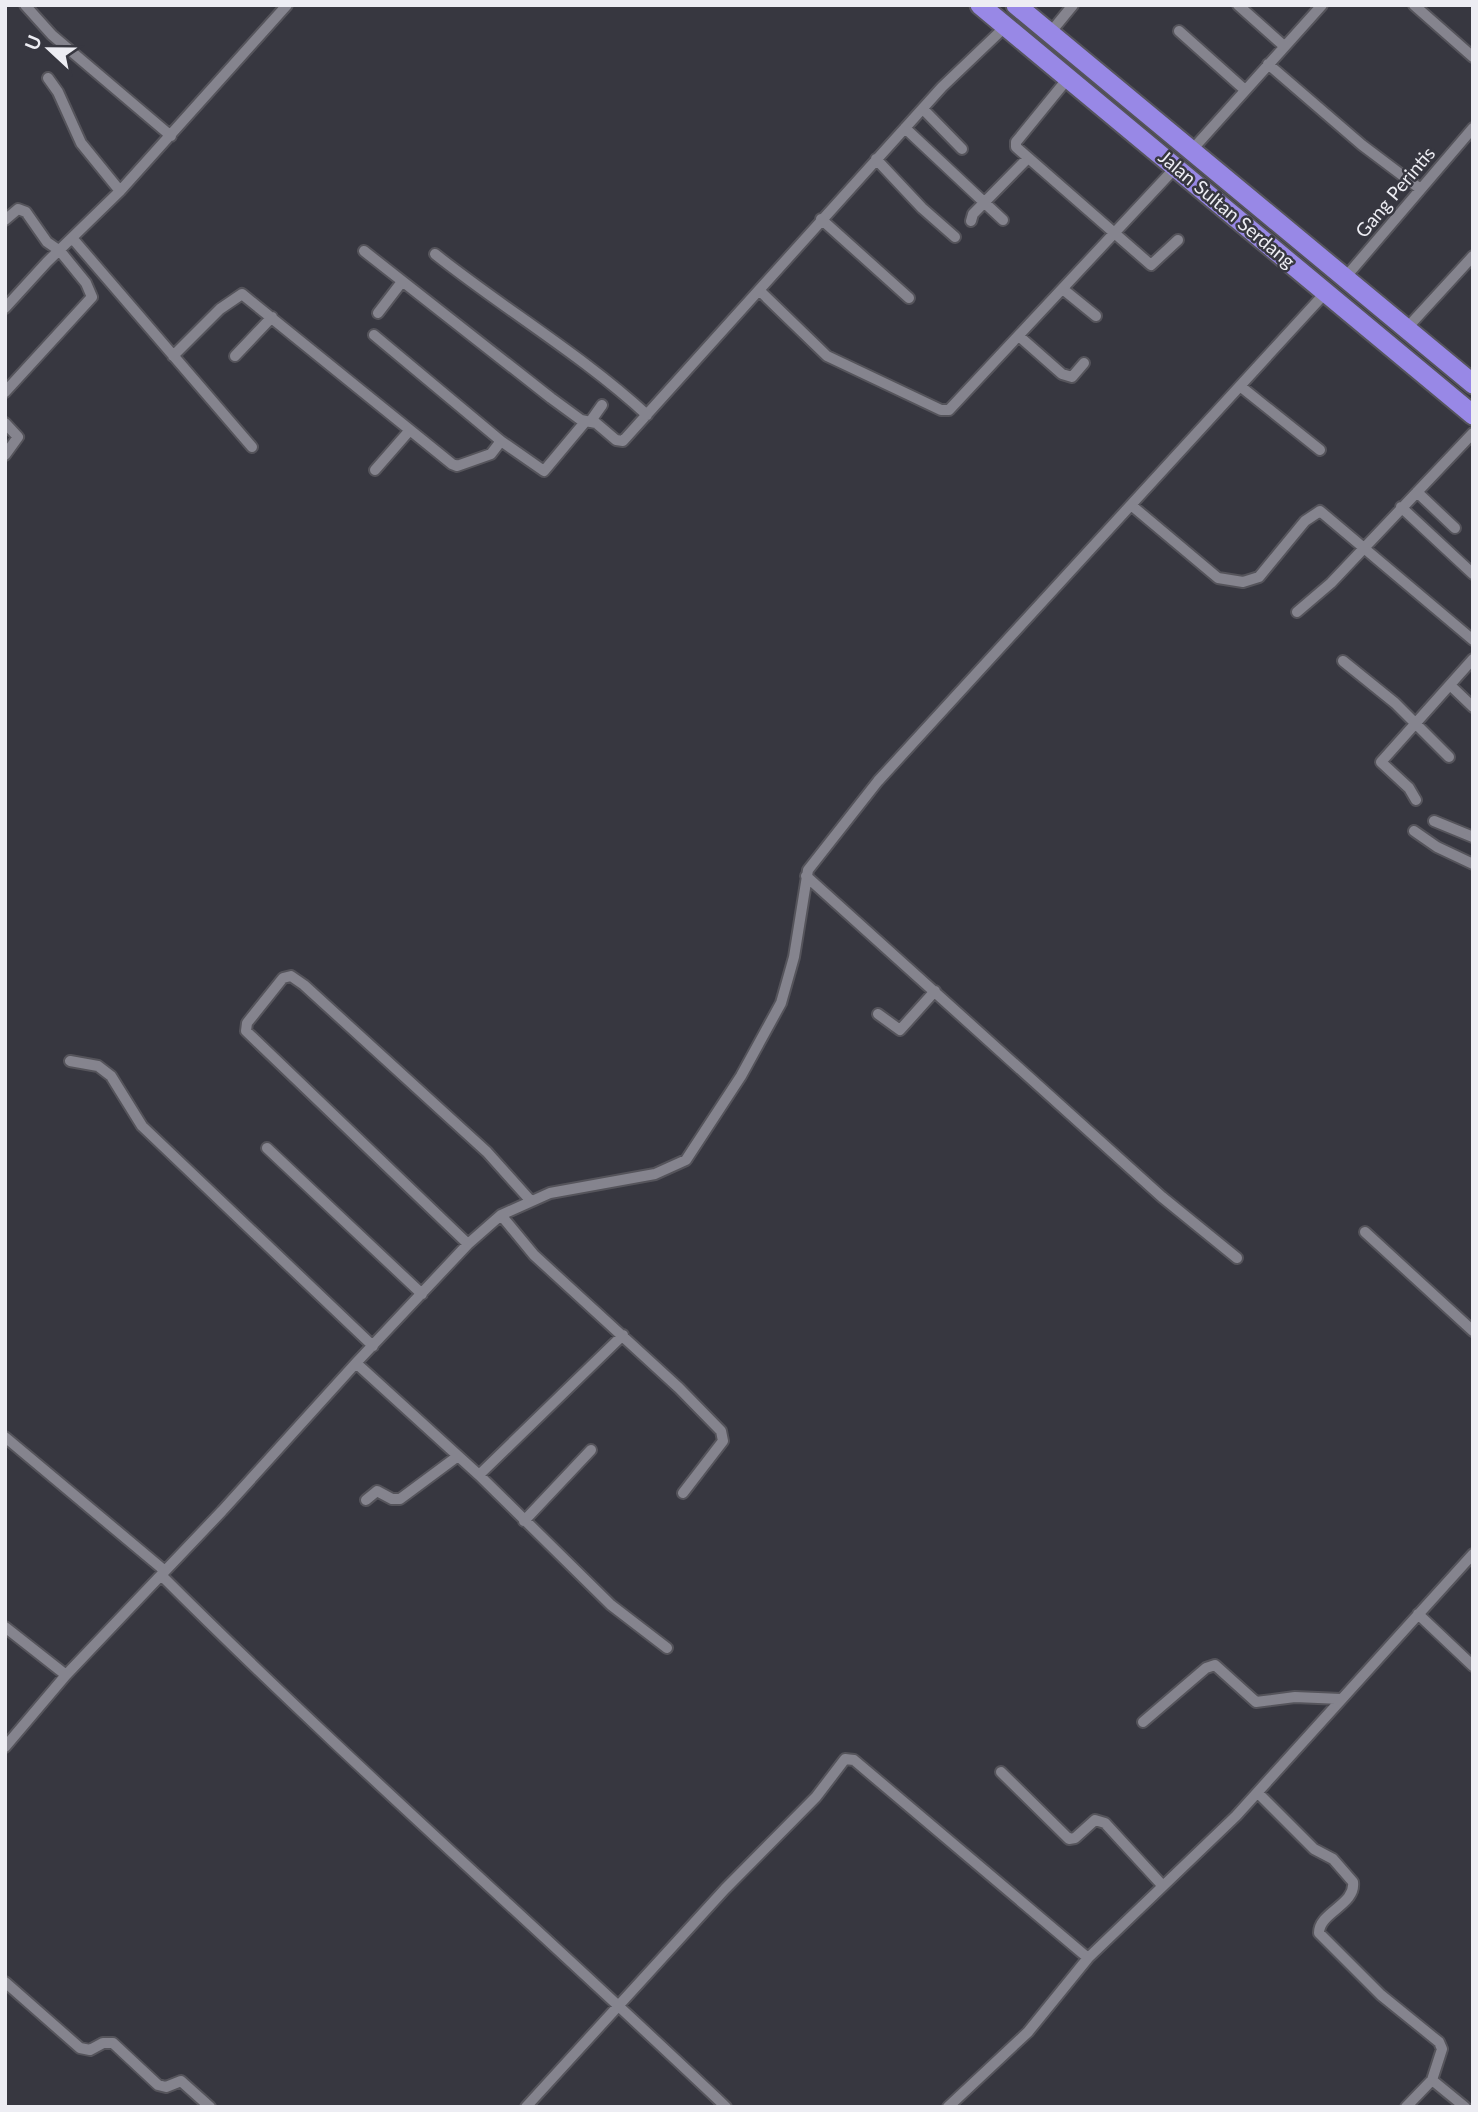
<svg xmlns="http://www.w3.org/2000/svg" width="1478" height="2112" viewBox="0 0 1478 2112" font-family="Lato,sans-serif">
<rect width="100%" height="100%" fill="#373740"/>
<g fill="none" stroke-linecap="round" stroke-linejoin="round">
<g stroke="#55545b" stroke-width="14">
<path id="street" d="M25,5L52,35L171,136
M1238,5L1284,46
M1414,5L1473,57
M1179,31L1245,90
M1050,33L1073,5
M1268,64L1362,145L1419,188
M1069,77L1016,142V147L1151,265L1178,240
M48,78L58,92L81,143L120,191
M923,109L962,149
M905,128L1003,220
M1191,151L1322,5
M876,159L922,208L955,237
M821,219L909,298
M5,220L18,209L26,212L47,242L60,251L86,283L92,297L5,392
M971,221L973,214L1028,158
M73,239L252,447
M364,251L551,398L581,420L596,423L616,440L623,441L942,87L1006,26
M435,254C504,309 582,355 647,415
M1344,279L1473,128
M1064,290L1096,316
M760,291L827,356L941,410H949L1176,167
M5,308L47,262L120,191L287,5
M378,313L401,283
M1407,328L1473,256
M374,335L501,441L544,471L585,422
M1020,337L1062,374L1072,377L1084,363
M173,356L220,309L242,294L452,464L457,466L491,454L501,441
M235,356L272,317
M1240,386L1320,450
M590,422L602,405
M5,423L18,437L5,455
M375,470L410,430
M1417,492L1455,528
M1131,505L1218,578L1243,582L1259,577L1305,521L1320,511L1473,640
M1401,507L1473,574
M1297,612L1331,583L1473,433
M1343,661L1395,703L1449,757
M1450,685L1473,707
M1416,800L1409,788L1381,762L1473,659
M1434,821L1473,837
M1414,831L1437,847L1473,864
M806,876L1162,1197L1237,1258
M878,1014L900,1030L935,991
M70,1061L98,1066L111,1076L142,1126L373,1346
M267,1148L422,1294
M501,1215L534,1255L679,1388L721,1431L723,1441L683,1493
M1365,1232L1473,1331
M468,1244L246,1031L247,1023L283,978L291,976L304,985L487,1152L530,1200
M356,1363L479,1475L611,1605L667,1648
M5,1437L165,1571
M479,1475L623,1335
M366,1500L377,1491L392,1499H400L458,1456
M524,1521L591,1450
M161,1575C344,1758 539,1929 726,2107
M1418,1614L1473,1666
M5,1627L66,1675
M1143,1722L1206,1668L1215,1665L1256,1702L1295,1697L1341,1699
M5,1747L66,1675L222,1511L356,1363L468,1244L501,1215L550,1193L655,1174L686,1160L741,1076L781,1003L794,957L808,870L878,781L1327,291
M1001,1772L1069,1839L1075,1838L1095,1820L1105,1823L1162,1885
M1258,1793L1314,1849L1333,1859L1353,1882C1356,1905 1319,1912 1319,1933L1381,1995L1439,2042L1442,2049L1432,2080L1465,2107
M5,1982L80,2048L90,2050L103,2043H113L158,2085L166,2087L181,2081L210,2107
M526,2107L725,1889L816,1797L845,1759L854,1760L1088,1958
M948,2107L1028,2032L1088,1958L1236,1816L1473,1554
M1406,2107L1432,2080"/>
</g>
<g stroke="#55545b" stroke-width="23">
<path id="highway" d="M980,5L1473,415
M1016,5L1473,384"/>
</g>
<use href="#street" stroke="#85848e" stroke-width="10"/>
<use href="#highway" stroke="#9888e6" stroke-width="19"/>
</g>
<g text-anchor="middle" stroke-width="5" stroke-linejoin="round" paint-order="stroke">
<g font-size="19" fill="#ededf3" stroke="#373740">
<text transform="translate(1395 192) rotate(-50)" y="7">Gang Perintis</text>
<text transform="translate(1227 209) rotate(40)" y="7">Jalan Sultan Serdang</text>
</g>
</g>
<rect width="1478" height="2112" fill="none" stroke="#ededf3" stroke-width="14"/>
<g transform="translate(49 49) rotate(292)" stroke="#373740" stroke-width="5" paint-order="stroke">
<path d="M0-5L12 26L0 18L-12 26Z" fill="#ededf3"/>
<text y="-10" font-size="19" font-weight="bold" text-anchor="middle" fill="#ededf3">U</text>
</g>
</svg>
